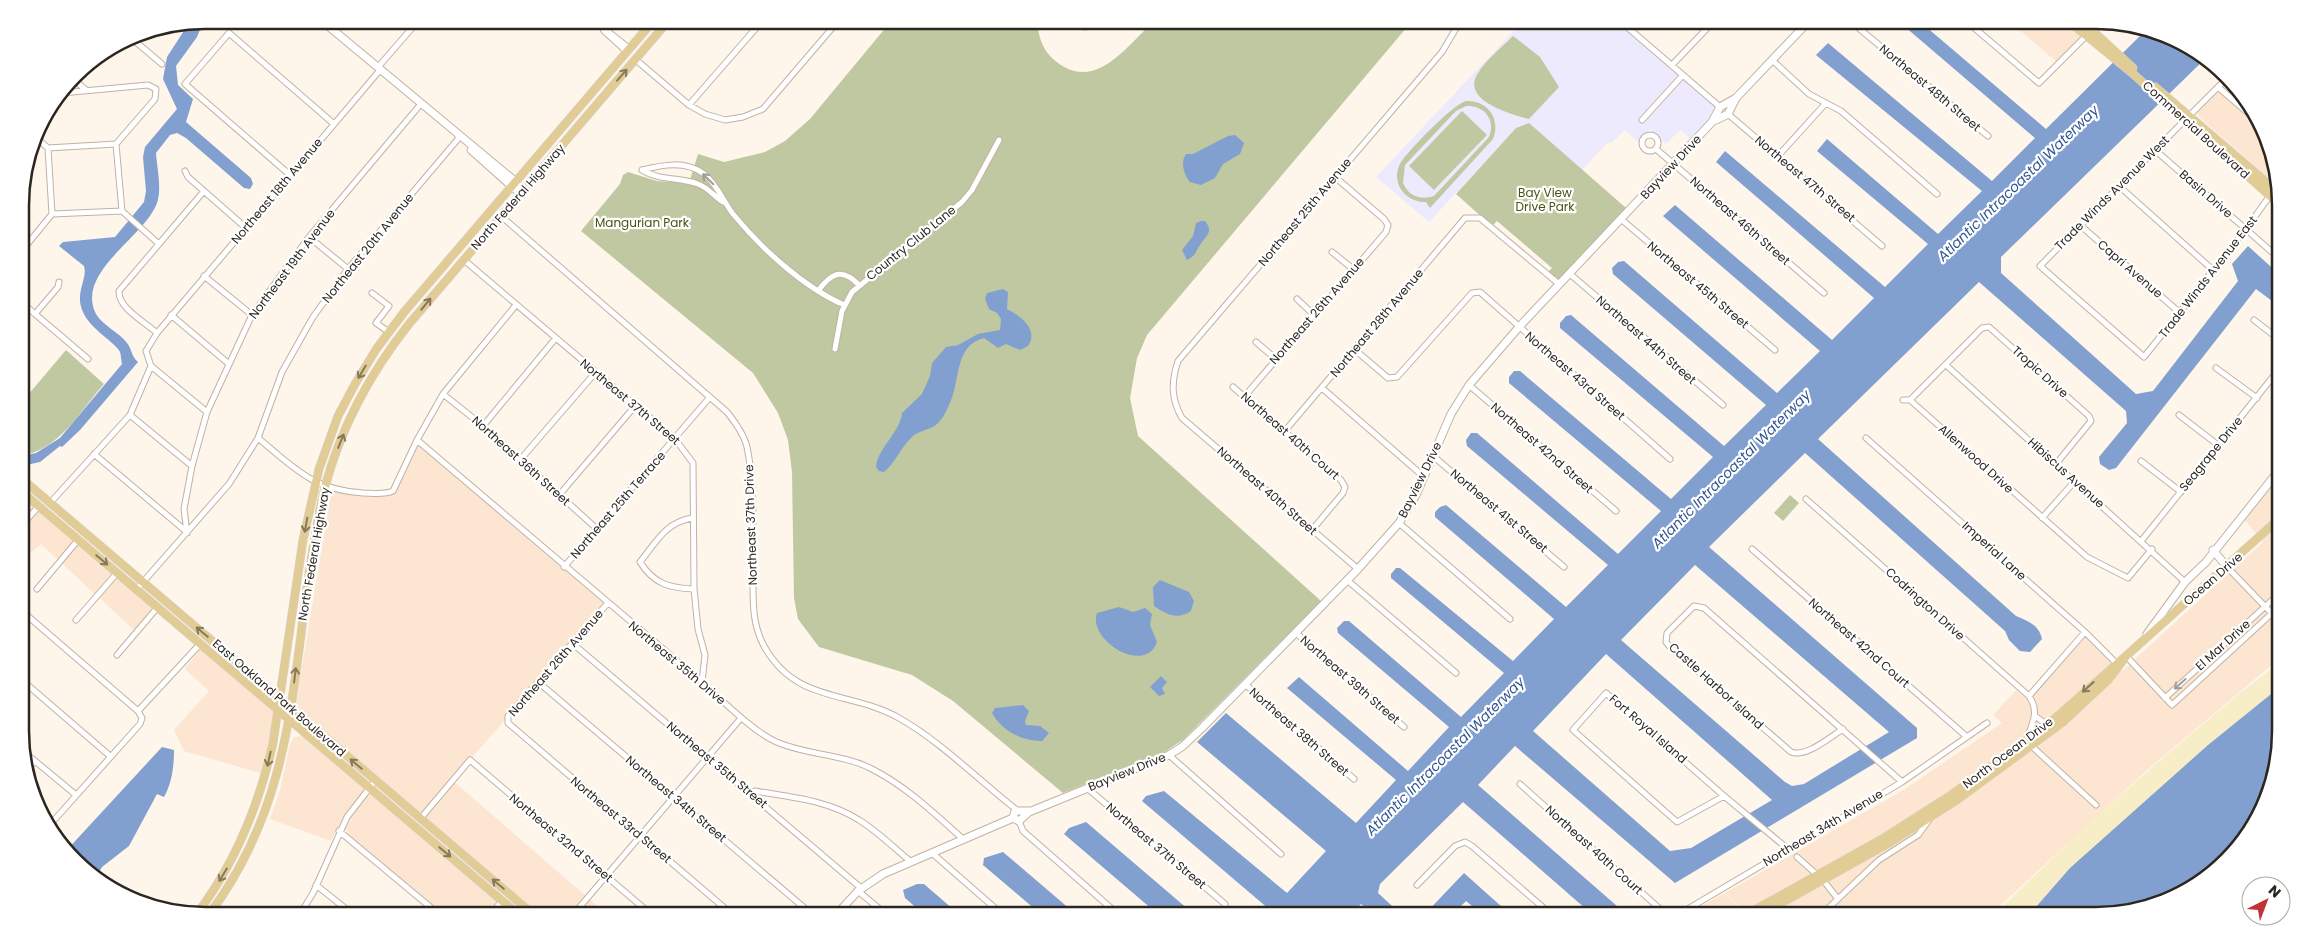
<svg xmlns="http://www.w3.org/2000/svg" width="2301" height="936" viewBox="0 0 2301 936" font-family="Poppins,sans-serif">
<rect width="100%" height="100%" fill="#fef5eb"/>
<path fill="#fce6d1" d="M2008,20H2097L2102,21L2059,64Z
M2218,91L2267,133L2279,187L2199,117L2198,111Z
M417,440L607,604L452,780L609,916H537L295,709L332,488L353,492L394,493Z
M2280,473L2281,657L2146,771L1989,916H1751L1725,893L1905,789L2002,723L1993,715L2016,690L2027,699L2033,696L2085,637L2122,671L2263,542L2243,518Z
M22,498L153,608L134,630L41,544L32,552L22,542Z
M200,649L275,712L264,774L184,751L174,730L209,691L185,669Z
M303,736L365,790L343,819L331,841L270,819L280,791L290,744L294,737Z
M370,794L497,902L484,916H445L349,836L346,828L354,811Z
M1724,893L1744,911L1735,916H1686Z"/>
<path fill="#eceafc" d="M1524,20H1613L1716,107V115L1692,140L1680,130L1666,144L1650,129L1637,141L1625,130L1610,144L1608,142L1582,170L1529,124L1516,128L1429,222L1376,177Z"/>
<path fill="#c0c8a1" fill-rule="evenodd" d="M892,20H1038C1037,33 1042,49 1052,58C1093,96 1125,48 1155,20H1413L1147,335L1137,358L1130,398L1138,436L1321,601L1184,739L1166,751L1063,793L953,701L912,675L819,647L798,619L794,598L792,472L788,440L778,413L753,373L581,231L620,184L623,175L628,172L657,181L689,183L698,154L724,162L765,152L785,141L810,119Z
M1513,36L1540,57L1559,87L1529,119C1510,114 1460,100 1478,73C1487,59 1502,47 1513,36Z
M1466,101C1488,100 1501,119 1493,139L1430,208L1426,202C1406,203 1389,182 1401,162C1410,149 1452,105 1466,101ZM1466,106C1484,105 1496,119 1489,137L1434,196C1421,200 1409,197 1403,183L1405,165L1456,111Z
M1462,111L1487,135L1434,190L1409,166Z
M1529,123L1626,208L1559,279L1548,272L1552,268L1497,221L1492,226L1456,194L1516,128Z
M66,350L104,384C79,412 62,447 22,456V402Z
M1790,495L1799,503L1783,521L1774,513Z"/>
<path fill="#f7edc7" d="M2281,662V686L2208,745L2070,868L2028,916H1993L2089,823L2163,758L2239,694Z"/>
<path fill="#82a0cf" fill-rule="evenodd" d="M204,20L197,37L176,66L178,85L193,99L186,122L251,178L253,184L250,189L244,188L186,138L177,133L170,135L156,153C157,168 162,188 157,203C144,238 75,272 96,314C103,326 119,332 127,343C132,349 131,356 138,362L80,430L62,447L60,446L40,462L22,466V456L36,453L60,438L122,364C121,360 121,355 120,352C116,343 90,329 83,312C74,293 88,279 84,266L59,246L63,242L115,237L144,202L146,191L143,157L145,147L177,109L163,79L167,57L189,23Z
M1897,20H1918L2046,129L2148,28L2156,30L2207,57L2001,257V273L2136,394L2153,391L2238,281L2232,264L2248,246L2280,275V307L2256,289L2116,468L2109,470L2100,464L2099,457L2127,423L2126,411L1979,282L1818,439L2016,616C2028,621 2039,625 2042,639L2030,652L2020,651L2009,640L2005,631L1805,453L1709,547L1917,728V738L1675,883L1515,746L1478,785L1625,913L1623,916H1594L1463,802L1380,884L1378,893L1403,916H1375L1361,904L1350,916H1264L1270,910L1142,801L1146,796L1164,791L1287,893L1326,851L1197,742L1226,713L1356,823L1396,780L1287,688L1299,677L1408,771L1449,727L1338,633L1337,628L1344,621H1349L1461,717L1504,673L1391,578V574L1396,568H1400L1513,661L1554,619L1435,517V512L1440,507L1446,505L1566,607L1608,565L1467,446L1466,440L1471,433H1477L1618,554L1661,511L1509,383V377L1514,371H1520L1671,499L1713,457L1560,328V323L1566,316L1571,315L1724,446L1766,405L1613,274L1612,268L1618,262L1624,261L1777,393L1820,351L1663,216L1675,205L1832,340L1874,298L1716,162L1725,151L1885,287L1928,244L1817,151L1827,139L1938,234L1982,191L1816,55L1828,43L1992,181L2035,138ZM1695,565L1889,732L1804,784L1792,786L1785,782L1621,640ZM1606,654L1772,800L1691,848L1670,851L1533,731Z
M1235,135L1244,143L1240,154L1223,164L1215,178L1201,185L1190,182C1184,175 1180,162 1186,154H1193L1228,136Z
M1201,221H1205C1214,232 1206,236 1200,245C1195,252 1196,256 1187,260L1182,250L1193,236L1196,223Z
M1003,289L1008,292L1007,309C1021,316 1039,330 1028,346L1020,350L1006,344L998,348L984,338C953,346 961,382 949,405C947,410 942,420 937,424C931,430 920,430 913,436C901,447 896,462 884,472L879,471L876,467C878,447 900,433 902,413L922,394L930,376L932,363L946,347L958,345L978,334L1000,330L1001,319L997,313L989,309L985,299L987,293Z
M1160,580L1189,592L1194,601L1191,611C1178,620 1167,615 1154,606L1153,587Z
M1119,607L1133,612L1145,608L1152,614L1150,625L1157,642C1145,676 1087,640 1097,613Z
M1161,676L1167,682L1162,688L1165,694L1159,696L1150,687Z
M2281,686V732L2271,791L2243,844L2209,878L2156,906L2108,916H2028L2070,868L2208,745Z
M1023,705L1029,711L1025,721L1026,725L1040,726L1049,733L1042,741C1022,741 1002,731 992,713L995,708Z
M162,747L174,750C174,766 172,783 164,797L157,794L129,846L102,867L95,879L65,852Z
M1086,822L1196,916H1160L1064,834L1069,828Z
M1003,852L1078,916H1043L983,865L984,858Z
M1464,873L1512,916H1484L1466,901L1451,916H1423Z
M917,884H924L961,916H926L905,898L903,890Z"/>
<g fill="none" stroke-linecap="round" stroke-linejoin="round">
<g stroke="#c1b2a3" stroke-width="7">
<path id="street" d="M598,20L604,31L627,52
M1619,20L1720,107
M1849,20L1988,136
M1965,20L2039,83L2086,36
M601,26L630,49
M1085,27L1091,26L1097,20
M1631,30L1641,20
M2092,30L2102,21
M130,37L162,64
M635,59L689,105L705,114L725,120L743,117L763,109L839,20
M1772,60L1809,94L1841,111L1937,194
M1672,65L1715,20
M73,79L86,90
M2218,87L2262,125
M689,105L763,20
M1728,114L1882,246
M2190,115L2228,77
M1642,120L1683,75
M2185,120L2040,266L2144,357L2246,229L2279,183
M1642 143a8 8 0 1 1 16 0a8 8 0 1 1-16 0Z
M35,137L48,148
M1656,149L1824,293
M2155,150L2280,259
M1778,156L1826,103
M642,170C662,165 685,160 704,174C717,184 723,201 733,214C761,248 803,287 844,305
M642,170C660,181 678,177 698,184C707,187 715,197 723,202
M185,171L188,177L246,228
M290,175L185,84L229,33L334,124
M2119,186L2213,270
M122,211L159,244
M52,214L122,211L116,144
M501,216L727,412C735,422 744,434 747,447C756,491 752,539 753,583C753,605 753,626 764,646C796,704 849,690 899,718C943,743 978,780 1018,811
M1621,219L1775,350
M2080,225L2180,313
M309,237L348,269
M21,252L52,214L48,148L116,144L155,99L156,89L148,85L62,93
M1332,252L1353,269
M464,260L675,439L693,463L694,589L698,629L705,655L702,682
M1570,274L1723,405
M204,276L252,315
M818,291C831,273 842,267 859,285
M372,293L389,306L376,323L389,332
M1297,299L1314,315
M21,302L88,359
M35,314L58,287L59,282
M171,315L229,364
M2254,320L2280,340
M157,333C145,322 118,308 119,291L204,191
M1256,342L1276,359
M835,349L842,311L852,292L962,202L972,190L999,140
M1354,349L1388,378L1397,377L1472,293L1480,292L1670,459
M1946,365L2185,582
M151,366L146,351L157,333L380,70L379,66L419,20
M151,366L207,412
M2216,368L2257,398
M1469,385L1616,511
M1233,387L1341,480L1345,487L1343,493L1312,530
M1322,388L1423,476
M443,394L483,426L597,529
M1244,397L1386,232L1388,225L1384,219L1335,177
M1903,400H1910L2087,557L2128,578L2152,549
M1910,400L1982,328L1989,327L2089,416L2091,421L2056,464
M130,415L192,466
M2179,415L2218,445
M483,426L555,339
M1284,432L1465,218H1480L1559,284
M258,438C294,468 313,490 363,493C372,493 384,495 393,491L417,440L443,394L516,305
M1866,438L2085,632L2118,665
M417,440L702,682C721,699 755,734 779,743C808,755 841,754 870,768C906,786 934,813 963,839
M94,454L187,532
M1433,456L1564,567
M520,460L595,373
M2141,461L2181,492
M560,494L635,406
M1806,499L2029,696C2040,712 2032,724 2026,741L2096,805
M50,503L130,415L151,366
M692,518C665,523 657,541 640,562C654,584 669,588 694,589
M2042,518L2075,481
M1399,523L1510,619
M22,525L39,506
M187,533L184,509L192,466L207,412L252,315L309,237L420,105
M2142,540L2280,368
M1752,549L1967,737
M564,567L710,397
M2227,567L2281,623
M1358,569L1182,418C1171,399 1171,382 1178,361L1442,52L1461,20
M1347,580L1456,673
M37,589L78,540
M136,590L229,484L258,438L282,372L313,317L348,269L458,139V133
M607,604L508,716V723L734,916
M23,612L138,711
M76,620L117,573
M1296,633L1404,727
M572,643L861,888
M117,655L157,608
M2126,656L2172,705L2281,605
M23,681L110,756
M538,682L814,916
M1245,684L1354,779
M1606,693L1724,796L1677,822L1573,730Z
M2029,696L2085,632
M2165,698L2281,592
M2035,716L2043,722H2050
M1843,729C1830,737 1806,758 1791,752L1670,647L1666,642L1667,633L1694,606L1704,608L1902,782
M23,751L76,795
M1169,755L1281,854
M25,772L35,761
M1520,784L1668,916
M1087,788L1225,904
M749,793L755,791C790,797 828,800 859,820C877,831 893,847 910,861
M1724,796L1788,849
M420,819L470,760L653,916
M1019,821L1023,831L1120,916
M48,827L140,724L142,718L138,711L200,644
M339,831L441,916
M932,853L1004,916
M1797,857L1823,880L1838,899
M316,885L355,916
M1417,885L1455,846L1465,842L1472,846L1553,916
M858,891L888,916
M299,916L313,893L347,817L375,781
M489,916L502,901
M572,916L741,718
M1676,916L1902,782L1987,723
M1820,916L1879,860L1918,835L1929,820"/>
</g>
<g stroke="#c1b2a3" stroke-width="9">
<path id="secondary" d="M321,20L516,182L522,192
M1716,120L1728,114L1736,98L1810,20
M471,150L516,190
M2213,550L2227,567
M2147,634L2185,582L2206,562L2280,469
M1013,818L1019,821L1029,812L1169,755L1183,746L1203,727L1358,569L1399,523L1416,495L1451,414L1469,385L1519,327L1712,122L1720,107L1736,98
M835,916L858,891L883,874L1013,818L1015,811H1029"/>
</g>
<g stroke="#d5d4d2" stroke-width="9">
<path id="primary" d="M2067,20L2131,72L2279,204
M2081,20L2133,68
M2155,87L2279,193
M22,479L535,916
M22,492L520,916
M196,915C235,864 259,805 273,743L303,540L319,469L338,416L355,384L377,348L405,311L654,20
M208,916C287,811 291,705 308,580C313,549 317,518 325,487C341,427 371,372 409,324L669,20
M1744,916L1882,839L1951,795L2011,752L2051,722L2126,656L2280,518
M1758,916L1889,843L1957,800L2063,722L2108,680L2125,658"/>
</g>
<use href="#street" stroke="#fff" stroke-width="5"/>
<use href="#secondary" stroke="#fff" stroke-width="7"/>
<use href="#primary" stroke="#e2cc95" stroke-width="8"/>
</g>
<defs><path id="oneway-shaft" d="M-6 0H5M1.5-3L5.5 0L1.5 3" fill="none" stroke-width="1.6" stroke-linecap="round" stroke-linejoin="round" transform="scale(1.25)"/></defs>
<g stroke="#87795a">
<use href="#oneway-shaft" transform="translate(622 75) rotate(-49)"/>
<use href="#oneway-shaft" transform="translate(426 304) rotate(-50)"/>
<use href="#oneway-shaft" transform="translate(362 372) rotate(121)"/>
<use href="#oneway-shaft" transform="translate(341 441) rotate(-68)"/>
<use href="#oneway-shaft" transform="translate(306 525) rotate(100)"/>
<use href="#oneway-shaft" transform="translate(102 560) rotate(40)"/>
<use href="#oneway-shaft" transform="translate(202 632) rotate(-140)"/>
<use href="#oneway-shaft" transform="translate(295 675) rotate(-83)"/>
<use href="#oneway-shaft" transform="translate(2088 687) rotate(138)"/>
<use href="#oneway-shaft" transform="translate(269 759) rotate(103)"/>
<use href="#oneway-shaft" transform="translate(356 764) rotate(-140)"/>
<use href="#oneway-shaft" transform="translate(445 852) rotate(40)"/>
<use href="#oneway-shaft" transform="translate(223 875) rotate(121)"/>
<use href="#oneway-shaft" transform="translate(498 884) rotate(-140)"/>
</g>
<g stroke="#a09d9b">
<use href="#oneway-shaft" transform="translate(708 179) rotate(-136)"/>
<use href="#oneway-shaft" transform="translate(2180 684) rotate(138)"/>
</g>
<g text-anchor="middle" stroke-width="4.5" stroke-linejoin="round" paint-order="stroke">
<g font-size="12" fill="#2c2620" stroke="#fff">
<text transform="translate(1930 88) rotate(40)" y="4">Northeast 48th Street</text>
<text transform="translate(2196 130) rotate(42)" y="4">Commercial Boulevard</text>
<text transform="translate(1671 167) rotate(-47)" y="4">Bayview Drive</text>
<text transform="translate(1805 179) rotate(40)" y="4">Northeast 47th Street</text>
<text transform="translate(277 191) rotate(-50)" y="4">Northeast 18th Avenue</text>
<text transform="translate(2112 193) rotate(-45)" y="4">Trade Winds Avenue West</text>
<text transform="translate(2206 194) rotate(41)" y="4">Basin Drive</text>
<text transform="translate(518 197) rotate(-49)" y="4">North Federal Highway</text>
<text transform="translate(1305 212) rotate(-50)" y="4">Northeast 25th Avenue</text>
<text transform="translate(1740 221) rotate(41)" y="4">Northeast 46th Street</text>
<text transform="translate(911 243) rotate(-39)" y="4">Country Club Lane</text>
<text transform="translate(368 248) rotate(-51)" y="4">Northeast 20th Avenue</text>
<text transform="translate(292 264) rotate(-53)" y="4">Northeast 19th Avenue</text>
<text transform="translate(2130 269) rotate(41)" y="4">Capri Avenue</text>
<text transform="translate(2208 277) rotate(-52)" y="4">Trade Winds Avenue East</text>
<text transform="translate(1698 285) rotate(40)" y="4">Northeast 45th Street</text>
<text transform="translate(1317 311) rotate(-49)" y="4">Northeast 26th Avenue</text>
<text transform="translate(1377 323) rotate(-50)" y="4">Northeast 28th Avenue</text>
<text transform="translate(1646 340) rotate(41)" y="4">Northeast 44th Street</text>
<text transform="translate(2040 372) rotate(42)" y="4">Tropic Drive</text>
<text transform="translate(1575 376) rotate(41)" y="4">Northeast 43rd Street</text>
<text transform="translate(630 402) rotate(40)" y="4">Northeast 37th Street</text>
<text transform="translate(1290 436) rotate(41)" y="4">Northeast 40th Court</text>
<text transform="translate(1542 448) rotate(41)" y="4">Northeast 42nd Street</text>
<text transform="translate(2211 454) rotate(-51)" y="4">Seagrape Drive</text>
<text transform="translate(1976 459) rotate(42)" y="4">Allenwood Drive</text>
<text transform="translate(521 461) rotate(42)" y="4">Northeast 36th Street</text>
<text transform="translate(2066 473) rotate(42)" y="4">Hibiscus Avenue</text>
<text transform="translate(1420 480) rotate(-64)" y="4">Bayview Drive</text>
<text transform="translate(1267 491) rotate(41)" y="4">Northeast 40th Street</text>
<text transform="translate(618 505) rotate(-49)" y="4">Northeast 25th Terrace</text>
<text transform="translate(1499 511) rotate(40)" y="4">Northeast 41st Street</text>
<text transform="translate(751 525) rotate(-92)" y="4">Northeast 37th Drive</text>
<text transform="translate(1994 551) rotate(42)" y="4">Imperial Lane</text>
<text transform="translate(314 554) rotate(-80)" y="4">North Federal Highway</text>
<text transform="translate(2213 579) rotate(-41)" y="4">Ocean Drive</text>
<text transform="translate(1925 604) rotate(42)" y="4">Codrington Drive</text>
<text transform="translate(1859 643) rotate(41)" y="4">Northeast 42nd Court</text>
<text transform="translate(2223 645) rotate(-42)" y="4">El Mar Drive</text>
<text transform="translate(556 663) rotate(-49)" y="4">Northeast 26th Avenue</text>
<text transform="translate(677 663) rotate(40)" y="4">Northeast 35th Drive</text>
<text transform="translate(1350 680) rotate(41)" y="4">Northeast 39th Street</text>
<text transform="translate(1716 686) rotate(42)" y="4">Castle Harbor Island</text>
<text transform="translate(279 698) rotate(41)" y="4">East Oakland Park Boulevard</text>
<text transform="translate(1648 729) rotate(41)" y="4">Fort Royal Island</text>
<text transform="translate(1299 732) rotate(41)" y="4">Northeast 38th Street</text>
<text transform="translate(2008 753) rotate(-37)" y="4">North Ocean Drive</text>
<text transform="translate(717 765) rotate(40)" y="4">Northeast 35th Street</text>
<text transform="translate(1127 772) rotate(-22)" y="4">Bayview Drive</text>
<text transform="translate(676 799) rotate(40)" y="4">Northeast 34th Street</text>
<text transform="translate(621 820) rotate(40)" y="4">Northeast 33rd Street</text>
<text transform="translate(1823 828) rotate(-31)" y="4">Northeast 34th Avenue</text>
<text transform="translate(561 838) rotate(40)" y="4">Northeast 32nd Street</text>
<text transform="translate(1156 846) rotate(40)" y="4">Northeast 37th Street</text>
<text transform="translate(1594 850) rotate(42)" y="4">Northeast 40th Court</text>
</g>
<g font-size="12" fill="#4a5213" stroke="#fff">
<text x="1545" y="197">Bay View<tspan x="1545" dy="14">Drive Park</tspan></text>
<text x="642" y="227">Mangurian Park</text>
</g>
<g font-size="14" font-style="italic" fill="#2f5590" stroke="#fff">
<text transform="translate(2018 183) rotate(-44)" y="5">Atlantic Intracoastal Waterway</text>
<text transform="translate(1731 469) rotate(-45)" y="5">Atlantic Intracoastal Waterway</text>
<text transform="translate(1445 756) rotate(-45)" y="5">Atlantic Intracoastal Waterway</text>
</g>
</g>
<path d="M0 0H2301V936H0ZM205 29H2096A176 176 0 0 1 2272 205V731A176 176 0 0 1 2096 907H205A176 176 0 0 1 29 731V205A176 176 0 0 1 205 29Z" fill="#fff" fill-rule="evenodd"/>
<path fill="none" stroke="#2c2620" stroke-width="2.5" d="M205 29H2096A176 176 0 0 1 2272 205V731A176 176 0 0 1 2096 907H205A176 176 0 0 1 29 731V205A176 176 0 0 1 205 29Z"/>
<g transform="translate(2266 901) rotate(42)"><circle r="24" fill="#ffffff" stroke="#aba8a6"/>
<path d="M0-4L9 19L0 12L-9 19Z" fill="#c13234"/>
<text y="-8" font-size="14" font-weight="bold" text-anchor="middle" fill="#2c2620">N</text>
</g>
</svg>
